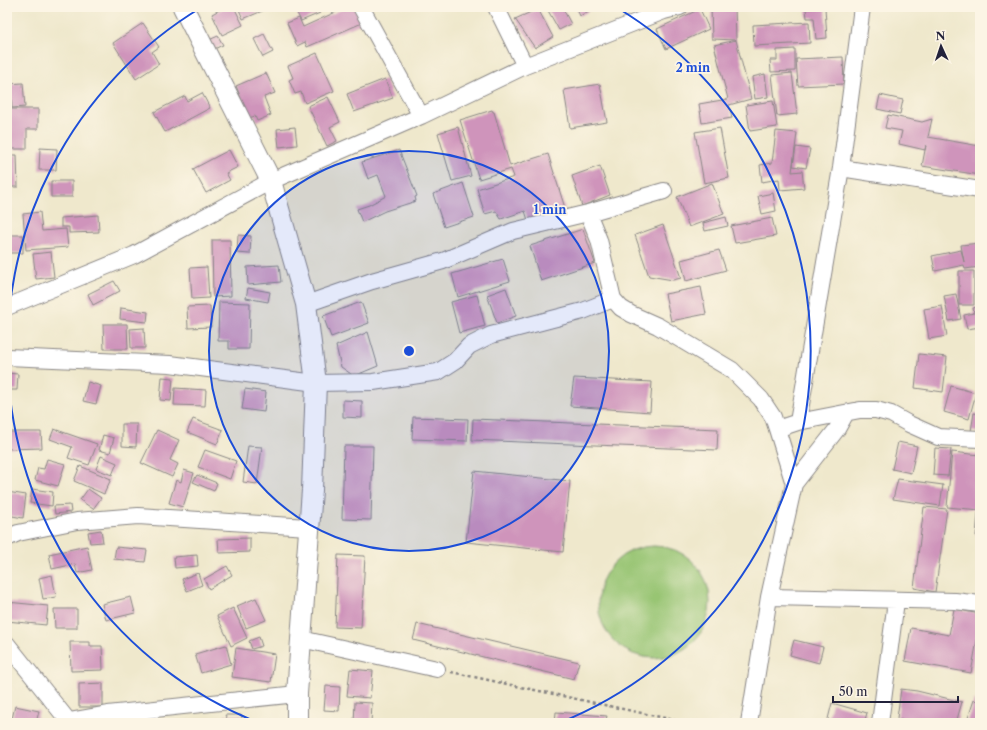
<svg xmlns="http://www.w3.org/2000/svg" width="987" height="730" viewBox="0 0 987 730" font-family="'Libre Caslon Text',serif">
<rect width="100%" height="100%" fill="#fcf5e5"/>
<filter id="ink" filterUnits="userSpaceOnUse"><feTurbulence type="fractalNoise" baseFrequency=".025" numOctaves="2"/><feDisplacementMap in="SourceGraphic" scale="8" xChannelSelector="R" yChannelSelector="G"/><feConvolveMatrix kernelMatrix="1 2 1 2 8 2 1 2 1" color-interpolation-filters="sRGB"/></filter>
<filter id="wash" filterUnits="userSpaceOnUse"><feTurbulence type="fractalNoise" baseFrequency=".012" numOctaves="4" result="noise"/><feDisplacementMap in="SourceGraphic" scale="16" xChannelSelector="R" yChannelSelector="G"/><feGaussianBlur stdDeviation="0.9" result="paint"/><feColorMatrix in="noise" values="0 0 0 0 0 0 0 0 0 0 0 0 0 0 0 0 0 1.4 0 .05"/><feComposite in="paint" operator="in"/></filter>
<g filter="url(#wash)">
<rect width="100%" height="100%" fill="#efe8cc"/>
<path fill="#98c573" stroke="#5d7457" d="M598 602a56 56 0 1 1 112 0a56 56 0 1 1-112 0Z"/>
<g id="blocks">
<path fill="#cf94bb" d="M225,7H234L243,25L222,35L212,14Z
M238,7H266L267,9L243,19Z
M294,7H317L320,13L301,21Z
M347,7H354L362,23L307,47L305,42L297,46L287,23L299,18L303,27Z
M546,7H562L571,24L559,30Z
M576,7H594V8L580,16Z
M711,7H735L736,40L712,39Z
M825,8L827,38L816,39L814,18H807L806,9Z
M538,9L553,37L535,48L515,19Z
M700,9L709,29L666,49L657,29Z
M809,22L810,43L754,46L753,25Z
M143,23L159,47L152,52L159,64L136,79L113,43Z
M264,34L273,52L263,57L254,39Z
M218,36L223,45L214,49L209,40Z
M736,40L751,99L729,105L732,118L702,123L699,104L728,99L714,45Z
M795,49V71L771,72L770,60H777V50Z
M317,53L334,91L305,103L301,92L295,94L289,80L293,78L288,66Z
M843,57L844,84L798,86L796,59Z
M266,73L275,93L264,97L271,115L257,121L255,116L249,118L236,86Z
M792,73L797,114L777,116L772,75Z
M765,74L768,97L755,99L752,77Z
M385,79L393,98L354,112L347,94Z
M23,83L25,107L12,108L11,94H7V84Z
M600,84L607,122L570,128L564,90Z
M202,93L210,108L165,132L154,112L185,96L187,101Z
M880,95L903,100L900,114L877,109Z
M328,97L340,122L330,127L337,141L327,146L308,106Z
M773,101L777,127L750,131L746,105Z
M7,109H38V129H27V149H7Z
M492,110L493,112H494L510,166L548,154L565,208L528,220L525,211L501,219L496,211L485,214L477,189L514,177L511,169L479,179L460,120Z
M888,115L922,122L932,119L928,137L980,146V175L922,166L926,145L925,150L899,144L902,131L885,128Z
M295,127L297,145L279,147L277,129Z
M458,127L471,176L452,181L438,133Z
M720,128L729,178L704,183L695,132Z
M776,131L797,133L792,172L802,171L804,188L780,190L779,179L762,182L760,165L772,163Z
M796,147L810,149L806,168L793,166Z
M40,148L57,149L56,170H39Z
M229,150L238,167L226,173L230,180L206,193L193,169Z
M399,150L417,196L415,197L416,201L385,211L362,222L357,209L369,205L386,196L378,175L368,179L362,162Z
M7,155H17L18,187H7Z
M600,166L610,195L582,206L572,176Z
M51,181H72V197H51Z
M463,183L474,217L444,227L433,194Z
M712,183L724,214L689,227L677,197Z
M773,193L776,211L762,214L758,196Z
M40,212L42,231L66,229L68,247L26,250L23,214Z
M98,215L99,232L69,233V227H61V218Z
M726,217L728,226L705,231L703,223Z
M772,218L776,236L735,243L731,226Z
M663,225L681,278L673,280L649,276L635,235Z
M583,229L595,263L541,281L530,246Z
M7,235H23V253H7Z
M238,235L251,236L250,254L237,253Z
M212,240H230L231,296L213,297Z
M980,243V267L965,269L964,265L935,271L932,256L961,250L964,262L961,245Z
M719,250L726,270L686,281L681,260Z
M51,252L54,277L36,279L33,254Z
M503,259L510,281L458,297L452,274Z
M279,265L281,282L248,285L247,267Z
M207,267L209,298L192,299L190,268Z
M959,271H974V305H959Z
M114,281L120,291L93,305L88,294Z
M701,287L706,314L671,321L665,294Z
M248,288L270,292L268,302L246,298Z
M506,288L516,316L497,323L487,295Z
M956,294L961,319L949,321L944,296Z
M477,295L485,326L459,333L451,302Z
M219,302L250,303L249,349H229V341H218Z
M361,302L369,323L331,337L323,316Z
M210,306L211,327L188,328L187,307Z
M942,306L947,336L929,339L924,309Z
M980,306V327L967,329L964,315L974,313L973,308Z
M121,308L148,312L147,322L120,319Z
M103,324H127L128,349H104Z
M144,328L145,348H131L130,329Z
M368,332L378,366L354,376L341,367L336,346Z
M919,354L947,357L943,392L915,388Z
M7,373L18,374L17,390H7Z
M162,377L173,378L171,401L160,400Z
M574,378L652,382L650,412L570,406Z
M88,382L101,386L96,404L83,401Z
M951,386L976,393L969,419L944,412Z
M175,388L206,390L205,406L174,405Z
M245,389L266,392L264,412L242,409Z
M343,400L362,401V418L343,417Z
M974,413L980,414V433L971,431Z
M413,417L468,419L467,441L412,439Z
M193,419L223,430L217,444L187,432Z
M473,419L718,429L717,450L472,440Z
M122,424H137L136,447L122,446Z
M54,429L97,444L89,465L68,458L72,447L50,439Z
M157,430L179,440L170,460L178,464L172,477L141,463Z
M7,432H41L42,448L7,449Z
M103,435L114,438L110,453L99,450Z
M898,442L917,446L911,473L892,469Z
M248,446L262,447L257,484L243,482Z
M344,446H373L371,520L342,519Z
M935,448L951,449L948,476L933,475Z
M205,450L236,461L230,479L198,467Z
M952,452L980,455V510L947,507Z
M101,456L117,463L112,475L96,469Z
M47,459L65,464L58,486L35,480L38,468L44,469Z
M80,466L111,479L104,494L74,481Z
M184,470L194,473L183,507L169,503L176,480L181,482Z
M474,471L570,481L563,552L466,542Z
M197,475L217,483L214,491L193,482Z
M898,479L943,485L940,506L893,499Z
M32,489L53,492L52,506L30,503Z
M88,489L101,498L93,509L80,500Z
M7,492L26,495L23,518L7,515Z
M70,505L71,512L55,514L54,506Z
M924,507L947,509L935,592L914,588Z
M978,513H980V536H976Z
M101,530L103,542L90,543L88,532Z
M250,538V552L219,553L218,539Z
M87,546L92,570L77,573L75,564L52,569L49,554Z
M116,547L147,550L145,562L114,559Z
M197,555L198,566L175,568L174,557Z
M338,555L365,556L361,628L335,627Z
M227,566L232,575L209,589L204,579Z
M198,573L202,585L187,591L182,579Z
M52,575L56,597L43,599L39,578Z
M131,597L135,613L106,620L102,604Z
M256,598L266,620L246,628L237,606Z
M7,602L48,606L46,625L7,621Z
M233,608L247,638L231,646L217,616Z
M54,609H77V628H55Z
M954,609L980,614V624L971,673L905,661L911,628L949,635Z
M417,624L579,662L574,679L413,640Z
M259,637L262,646L252,649L249,641Z
M794,640L823,647L819,663L790,655Z
M70,642H90V646H102L103,670L71,671Z
M226,645L231,664L201,673L195,654Z
M236,648L275,654L271,682L232,677Z
M350,669L373,671L370,698L347,696Z
M103,683V707H79V684Z
M326,686L340,687L339,711L324,710Z
M901,689L917,691L962,702L956,723H911L897,718Z
M974,700L980,702V723H974L967,721Z
M355,702L372,703L371,723H354Z
M832,703L867,713L864,723H827Z
M15,706L39,711L36,723H11Z
M556,712L607,716L605,723H555Z
M225,715H241L244,723H229Z"/>
</g>
</g>
<g filter="url(#ink)">
<use href="#blocks" fill-opacity="0" stroke="#888584" stroke-width="1"/>
<g fill="none" stroke-linecap="round" stroke-linejoin="round">
<g stroke="#888584" stroke-width="18">
<path id="minor" d="M361,7L421,116
M496,7L525,66
M841,168L980,190
M588,213L599,240L613,299L621,308L631,314L658,326L732,370L761,399L773,417L777,429
M306,304L372,281L443,261L513,231L588,213L664,191
M7,307L134,255L271,181L421,116L525,66L664,11L680,7
M7,357L170,364L316,383L373,382L438,372L455,361L469,346L491,335L583,311L613,299
M798,422L841,168L862,7
M794,484L837,429L846,413
M7,538L18,533L77,521L138,516L308,527
M769,597L955,601L980,604
M301,639L437,669
M7,644L70,723
M67,723L69,721L108,714L297,694
M749,723L769,597L794,484L777,429L798,422L860,410H876L891,414L909,424L938,437L980,439
M880,723L896,601"/>
</g>
<g stroke="#888584" stroke-width="22">
<path id="tertiary" d="M183,7L271,181L306,304L316,383L312,490L297,694V723"/>
</g>
<path stroke="#888584" stroke-width="2.5" stroke-dasharray="3 3" stroke-linecap="butt" d="M451,672L688,723"/>
<use href="#minor" stroke="#fff" stroke-width="16"/>
<use href="#tertiary" stroke="#fff" stroke-width="20"/>
</g>
</g>
<circle cx="409" cy="351" r="200" fill="#1d4ed8" fill-opacity=".12"/>
<g fill="none" stroke="#1d4ed8" stroke-width="2">
<circle cx="409" cy="351" r="200"/>
<path d="M259 723A401 401 0 0 1 202 7M616 7A401 401 0 0 1 559 723"/>
</g>
<circle cx="409" cy="351" r="6" fill="#1d4ed8" stroke="#fcf5e5" stroke-width="2"/>
<g font-size="12" text-anchor="middle" font-weight="bold" fill="#1d4ed8" stroke="#fcf5e5" stroke-width="3.5" stroke-linejoin="round" paint-order="stroke">
<text x="693" y="72">2 min</text>
<text x="550" y="214">1 min</text>
</g>
<rect width="987" height="730" fill="none" stroke="#fcf5e5" stroke-width="24"/>
<g transform="translate(941 46) rotate(357)" stroke="#fcf5e5" stroke-width="3" paint-order="stroke">
<path d="M0-3L7 15L0 10L-7 15Z" fill="#22223b"/>
<text y="-6" font-size="11" font-weight="bold" text-anchor="middle" fill="#22223b">N</text>
</g>
<path d="M833 696v6h125v-6" fill="none" stroke="#22223b" stroke-width="2"/>
<text x="839" y="696" font-size="12" fill="#22223b" stroke="#fcf5e5" stroke-width="3" paint-order="stroke">50 m</text>
</svg>
